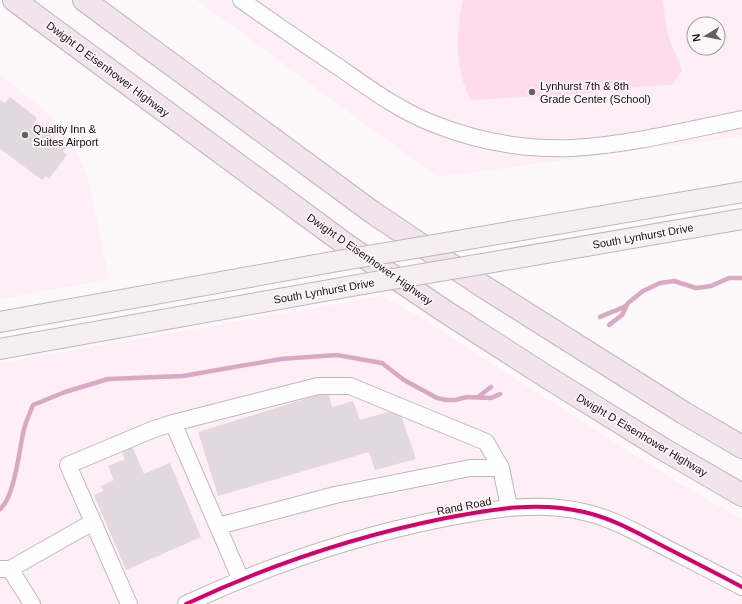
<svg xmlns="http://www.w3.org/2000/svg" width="742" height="604" viewBox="0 0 742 604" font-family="Helvetica,sans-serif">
<rect width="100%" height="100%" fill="#fdf8fa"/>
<path fill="#feeef6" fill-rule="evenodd" d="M197,0H742V136L437,177ZM694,24H718V48H694Z
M0,75L47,112L71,139L88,179L109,279L0,299Z
M381,296L415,314L675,481L742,519V604H0V363Z"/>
<path fill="#fedced" d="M463,0H662L668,36L682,70L672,85L633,87L594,93L471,100C455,71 455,31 463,0Z"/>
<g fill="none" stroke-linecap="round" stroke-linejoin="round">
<path stroke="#d9a9c3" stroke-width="4.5" d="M600,317C610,312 617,311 627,305
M609,325L622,315L628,303L643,291L660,283L674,281L696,288L711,286L729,278H742
M478,397L491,387
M0,509C15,497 19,449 24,429C26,421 30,413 33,405L65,392L108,379L183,376L281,359L337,355L382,363L404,380L437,398L446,400H455L467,397L491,398L500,394"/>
</g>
<path fill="#e1d9dd" d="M10,97L37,118L34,123L66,147L63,152L67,155L49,179L46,176L42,180L0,149V100L5,103Z
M328,392L332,407L353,401L360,420L399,409L416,459L375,470L369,452L218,496L198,432Z
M132,446L144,474L170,463L201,537L126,570L94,495L103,491L101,486L114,480L108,466L125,459L121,451Z"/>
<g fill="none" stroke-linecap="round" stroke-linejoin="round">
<g stroke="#bfb7bb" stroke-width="18">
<path id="minor" d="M241,0C274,23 307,46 340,68C370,89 400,111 434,124C477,141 526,150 572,148C628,145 688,130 742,119
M173,423L318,386H350L486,442L501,468L509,507
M218,526L335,495L470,468H501
M0,569H10L32,604
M10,569L93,522
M129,604L68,465L154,429L173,423L241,580
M186,604C269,565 356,536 446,518C492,509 538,501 584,512C611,518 634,531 659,544C686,558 714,572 742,587"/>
</g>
<g stroke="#c2b3bb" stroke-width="22">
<path id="major" d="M457,241L742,192
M488,263L742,219
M0,322L332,262
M0,349L363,284"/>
</g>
<g stroke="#c2b3bb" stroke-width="24">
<path id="highway" d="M14,0L348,246L446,312L547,377L663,449L742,495
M84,0L372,212L481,285L684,413L742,447"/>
</g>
<use href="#minor" stroke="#fffefe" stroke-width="16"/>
<use href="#major" stroke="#f6eff2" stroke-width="20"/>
<use href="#highway" stroke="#f1e4ec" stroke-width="22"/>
<g stroke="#c2b3bb" stroke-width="22" stroke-linecap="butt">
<path id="major-bridge" d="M332,262L457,241
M363,284L488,263"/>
</g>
<use href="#major-bridge" stroke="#f6eff2" stroke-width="20"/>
<g stroke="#fef7fa" stroke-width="6">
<path id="cycleway" d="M186,604C269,565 356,536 446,518C492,509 538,501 584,512C611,518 634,531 659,544C686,558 714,572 742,587"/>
</g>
<use href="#cycleway" stroke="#d6006c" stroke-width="4"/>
</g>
<g fill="#685f63" stroke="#fef7fa" stroke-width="1.5">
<circle cx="532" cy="92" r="4"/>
<circle cx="25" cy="135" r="4"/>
</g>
<g text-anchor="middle" stroke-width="3.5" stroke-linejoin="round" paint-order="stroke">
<g font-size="11" fill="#170c12" stroke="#fef7fa">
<text transform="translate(108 69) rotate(37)" y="4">Dwight D Eisenhower Highway</text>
<text transform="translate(643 236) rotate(-10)" y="4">South Lynhurst Drive</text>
<text transform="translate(370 259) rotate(35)" y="4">Dwight D Eisenhower Highway</text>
<text transform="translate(324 291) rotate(-10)" y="4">South Lynhurst Drive</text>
<text transform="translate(642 435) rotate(31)" y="4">Dwight D Eisenhower Highway</text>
<text transform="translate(464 506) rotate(-11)" y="4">Rand Road</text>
</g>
<g font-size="11" fill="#170c12" stroke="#fef7fa" text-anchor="start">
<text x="540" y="90">Lynhurst 7th &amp; 8th<tspan x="540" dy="13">Grade Center (School)</tspan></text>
<text x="33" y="133">Quality Inn &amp;<tspan x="33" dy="13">Suites Airport</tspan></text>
</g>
</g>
<g transform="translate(706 36) rotate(260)"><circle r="19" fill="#fef7fa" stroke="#a2999d"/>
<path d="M0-3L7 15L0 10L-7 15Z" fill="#685f63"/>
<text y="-6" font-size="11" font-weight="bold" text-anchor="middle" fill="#170c12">N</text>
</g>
</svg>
